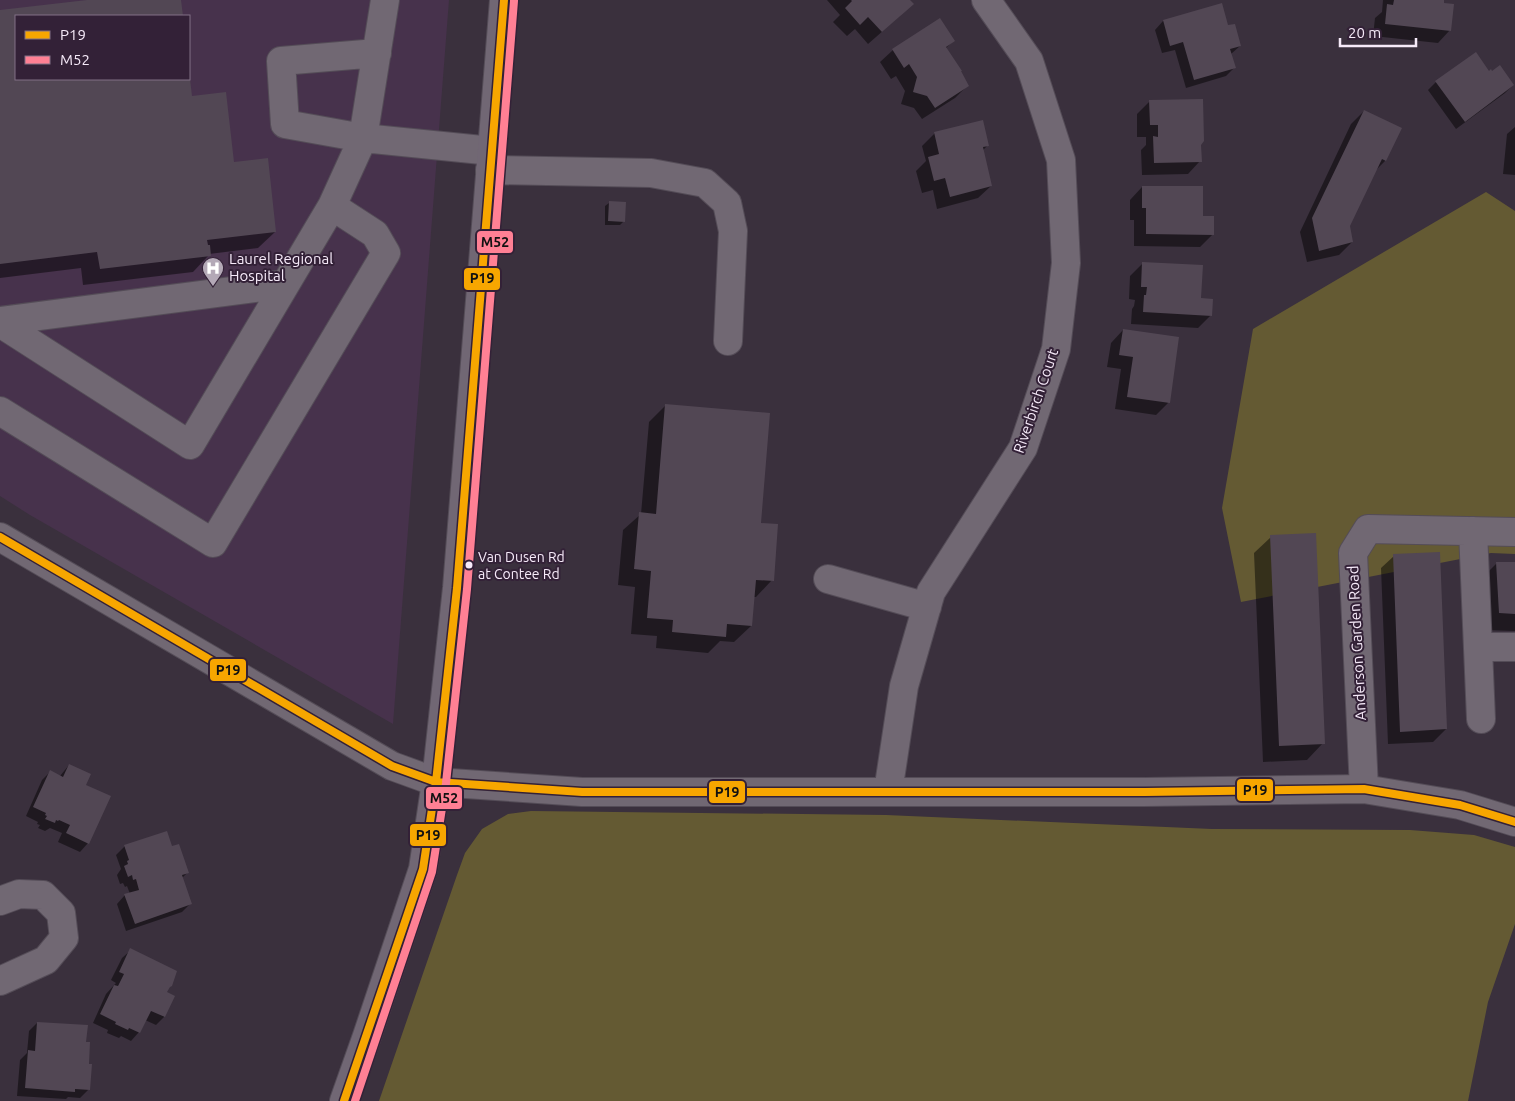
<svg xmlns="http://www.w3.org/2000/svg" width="1515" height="1101" viewBox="0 0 1515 1101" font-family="Ubuntu,sans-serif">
<rect width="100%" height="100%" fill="#3a303d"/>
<path fill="#47324c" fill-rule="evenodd" d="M0,0H449L393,724L30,515L0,496ZM16,16H189V79H16Z"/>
<path fill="#645a33" d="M1486,192L1515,211V554L1491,553L1241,602L1222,508L1253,329Z
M531,811L886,815L1212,829L1410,830L1474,835L1515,847V924L1488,1002L1468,1101H379L457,875L465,853L482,829L508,814Z"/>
<path fill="#0007" d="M98,0H180L181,16H16V79H188L191,98L275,232L258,248L209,254V255L193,272L83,285L81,268L0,278V11Z
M827,0H909L900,16L868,44L855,29L847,36L833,22L840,15Z
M1383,0H1443L1450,30L1438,43L1373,36L1375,18L1382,12Z
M1163,21L1227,27L1240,46L1231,54L1234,68L1226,76L1186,88L1175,50L1162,53L1155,30Z
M953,41L945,49L968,85L955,98L922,119L914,108L901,104L905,91L896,76L891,79L880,62L893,50Z
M1489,72L1513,85L1505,93L1456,129L1428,90L1436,82Z
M1150,101L1200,145V161L1188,174L1142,175L1141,150L1146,145V137H1137V114Z
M1364,111L1400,128L1385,161L1375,171L1349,226L1352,242L1339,255L1307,262L1300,232L1351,124Z
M1515,127V175L1503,174L1507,134Z
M935,133L988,145L982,151L991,186L978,198L937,209L933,190L922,193L916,171L926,161L922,146Z
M1142,187L1202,217L1213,234L1200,247L1134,246V220H1130V200Z
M609,203L624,221L620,225H605V206Z
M1143,263L1200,299L1211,315L1198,328L1131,324L1132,309L1134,306L1135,300L1129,299L1130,276Z
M1123,330L1168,403L1156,415L1115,409L1121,369L1107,367L1111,343Z
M665,406L772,580L756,597H753L751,626L734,642L720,641L708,653L656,648L657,636L631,634L635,587L618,585L623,530L641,514L649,422Z
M1271,537L1323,743L1307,760L1263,762L1254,553Z
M1394,556L1446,729L1433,742L1388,744L1381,568Z
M1497,563L1515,564V631L1483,630L1480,580Z
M69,765L85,785L88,843L80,852L58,842L62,833L50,828L45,831L38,828L40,825L37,824L38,822L26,816L42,780L50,772L60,776Z
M125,846L171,848L188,872L182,878L190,904L182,912L126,931L117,904L125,895L130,894L127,886L125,887L123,883L120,884L117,875L121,869L116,855Z
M131,950L165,993L164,1017L156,1025L145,1020L139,1032L131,1041L121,1036L119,1038L107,1033L108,1030L93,1023L106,994L116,983L111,980L122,958Z
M37,1023L85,1043L89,1089L80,1098L68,1097L66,1099L17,1096L20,1060L27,1053L29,1031Z"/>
<path fill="#524754" d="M87,0H181L183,16H16V79H190L192,96L226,92L234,162L268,158L276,232L207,240L208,245H210L211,256L100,269L97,252L0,264V10Z
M851,0H910L914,4L882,32L868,17L860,25L845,8L852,1Z
M1394,0H1444V3L1454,4L1451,31L1385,24L1387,4L1393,5Z
M1222,3L1228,25L1235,24L1241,46L1230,49L1236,68L1194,80L1183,42L1170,46L1163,20Z
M940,18L955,41L946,47L962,71H961L969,86L935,108L927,96L913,92L917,77L909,64L904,68L892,49Z
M1476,52L1489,71L1491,69L1492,71L1500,65L1514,85L1465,122L1435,81Z
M1203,99L1204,141L1201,145L1202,162L1154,163L1153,136L1158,137V125H1150L1149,100Z
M1364,110L1402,128L1386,161L1382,159L1350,226L1353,242L1319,251L1312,218Z
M983,120L989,146L983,147L992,186L950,197L945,178L934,181L928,157L939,154L934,132Z
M1142,186H1203V216H1214V235L1146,234V208H1142Z
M609,201L626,202L625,222L608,221Z
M1142,262L1203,265L1201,298L1213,299L1212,316L1143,312L1144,295H1146L1147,287H1141Z
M1123,329L1179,337L1170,403L1127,397L1133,357L1119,355Z
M665,404L770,413L761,523L778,524L774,581L756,580L752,626L727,624L726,637L672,632L673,620L647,618L651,571L634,569L639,512L656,514Z
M1316,533L1325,744L1279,746L1270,535Z
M1440,552L1447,729L1400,732L1393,554Z
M1496,562H1515V614L1499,613Z
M69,764L91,774L86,785L111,796L89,844L66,833L70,825L59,820L58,821L56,820L55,823L45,819L47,816L45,815L46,813L33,807L50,770L63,777Z
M167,831L172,846L179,844L189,873L182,875L192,904L135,924L124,894L139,890L136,879L133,880L132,875L128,877L124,866L128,864L127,861L129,860L124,845Z
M130,948L177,971L172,986L170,987L167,992L175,996L165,1017L151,1011L140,1033L129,1028L128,1030L115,1024L116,1022L100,1014L114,985L118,986L124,974L119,972Z
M37,1022L88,1025L86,1042H90L89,1064H92L90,1090L75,1089V1092L25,1088L28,1050L35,1051Z"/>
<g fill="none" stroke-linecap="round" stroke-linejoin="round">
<g stroke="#544c57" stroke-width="30">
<path id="minor" d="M377,53L281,61L285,124L363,138L385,0
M490,170L651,173L705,183L727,203L733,231L728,341
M332,206L363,138L492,151
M0,321L285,284
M0,323L190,445L332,206L375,234L386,253L213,543L0,411
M1473,531L1481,719
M0,537L392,766L436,782L582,792H1145L1364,789L1460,805L1515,822
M828,579L927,607
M1478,647H1515
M1364,789L1353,553L1368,529L1515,532
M888,792L904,686L931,592L1023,448L1056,349L1066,263L1061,160L1029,61L986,0
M0,901L19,894L43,895L61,913L64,938L46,960L0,981"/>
</g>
<g stroke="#544c57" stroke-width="30">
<path id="major" d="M344,1101L367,1036L423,869L436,782L457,588L504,0"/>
</g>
<use href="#minor" stroke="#716873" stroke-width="28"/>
<use href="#major" stroke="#716774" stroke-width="28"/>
<g stroke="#332137" stroke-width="11">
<path id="bus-1" d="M0,537L392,766L436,782L582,792H1145L1364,789L1460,805L1515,822
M344,1101L423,869L436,782L457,588L504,0"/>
</g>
<g stroke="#332137" stroke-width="11">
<path id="bus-2" d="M355,1101L432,872L446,783L467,589L514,1"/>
</g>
<use href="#bus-1" stroke="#f7a600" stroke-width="8"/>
<use href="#bus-2" stroke="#ff8094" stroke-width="8"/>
</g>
<defs>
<g id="hospital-pin" transform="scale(1.125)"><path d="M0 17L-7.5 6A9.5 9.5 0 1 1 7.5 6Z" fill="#b4a9b7" stroke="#332137"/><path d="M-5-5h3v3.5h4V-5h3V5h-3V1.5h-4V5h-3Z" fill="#fff"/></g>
</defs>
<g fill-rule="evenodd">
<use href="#hospital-pin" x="213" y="268"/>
</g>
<circle fill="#f6eaf9" stroke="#332137" stroke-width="2" cx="469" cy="565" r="4.5"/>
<g text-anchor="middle" stroke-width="4" stroke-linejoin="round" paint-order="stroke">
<g font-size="14" fill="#f6eaf9" stroke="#332137" text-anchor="start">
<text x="478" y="562">Van Dusen Rd<tspan x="478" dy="17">at Contee Rd</tspan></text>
</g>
<g font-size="15" fill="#f6eaf9" stroke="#332137" text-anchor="start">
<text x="229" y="264">Laurel Regional<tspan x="229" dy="17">Hospital</tspan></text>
</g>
<g font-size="15" fill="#f6eaf9" stroke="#332137">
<text transform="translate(1036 401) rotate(-71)" y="5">Riverbirch Court</text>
<text transform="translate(1357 643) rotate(-93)" y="5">Anderson Garden Road</text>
</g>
</g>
<g stroke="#332137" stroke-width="2">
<rect x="476" y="230" width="38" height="24" rx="5" fill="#ff8094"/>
<rect x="463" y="267" width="38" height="24" rx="5" fill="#f7a600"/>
<rect x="209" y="658" width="38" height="24" rx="5" fill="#f7a600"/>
<rect x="1236" y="778" width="38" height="24" rx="5" fill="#f7a600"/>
<rect x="708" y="780" width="38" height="24" rx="5" fill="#f7a600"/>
<rect x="425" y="786" width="38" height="24" rx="5" fill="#ff8094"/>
<rect x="409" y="823" width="38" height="24" rx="5" fill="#f7a600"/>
</g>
<g font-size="14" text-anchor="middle" font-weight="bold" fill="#111">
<text x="495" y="247">M52</text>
<text x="482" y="283">P19</text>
<text x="228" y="675">P19</text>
<text x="1255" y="795">P19</text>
<text x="727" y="797">P19</text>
<text x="444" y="803">M52</text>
<text x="428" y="840">P19</text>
</g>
<rect x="15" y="15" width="175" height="65" fill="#332137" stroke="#817185"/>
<rect x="25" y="31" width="25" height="8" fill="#f7a600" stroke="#817185"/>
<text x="60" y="40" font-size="15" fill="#f6eaf9">P19</text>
<rect x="25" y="56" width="25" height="8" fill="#ff8094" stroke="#817185"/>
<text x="60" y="65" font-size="15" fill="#f6eaf9">M52</text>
<path d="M1340 38v8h76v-8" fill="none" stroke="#f6eaf9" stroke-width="2.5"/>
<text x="1348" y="38" font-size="15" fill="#f6eaf9" stroke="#332137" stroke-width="4" paint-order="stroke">20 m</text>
</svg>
